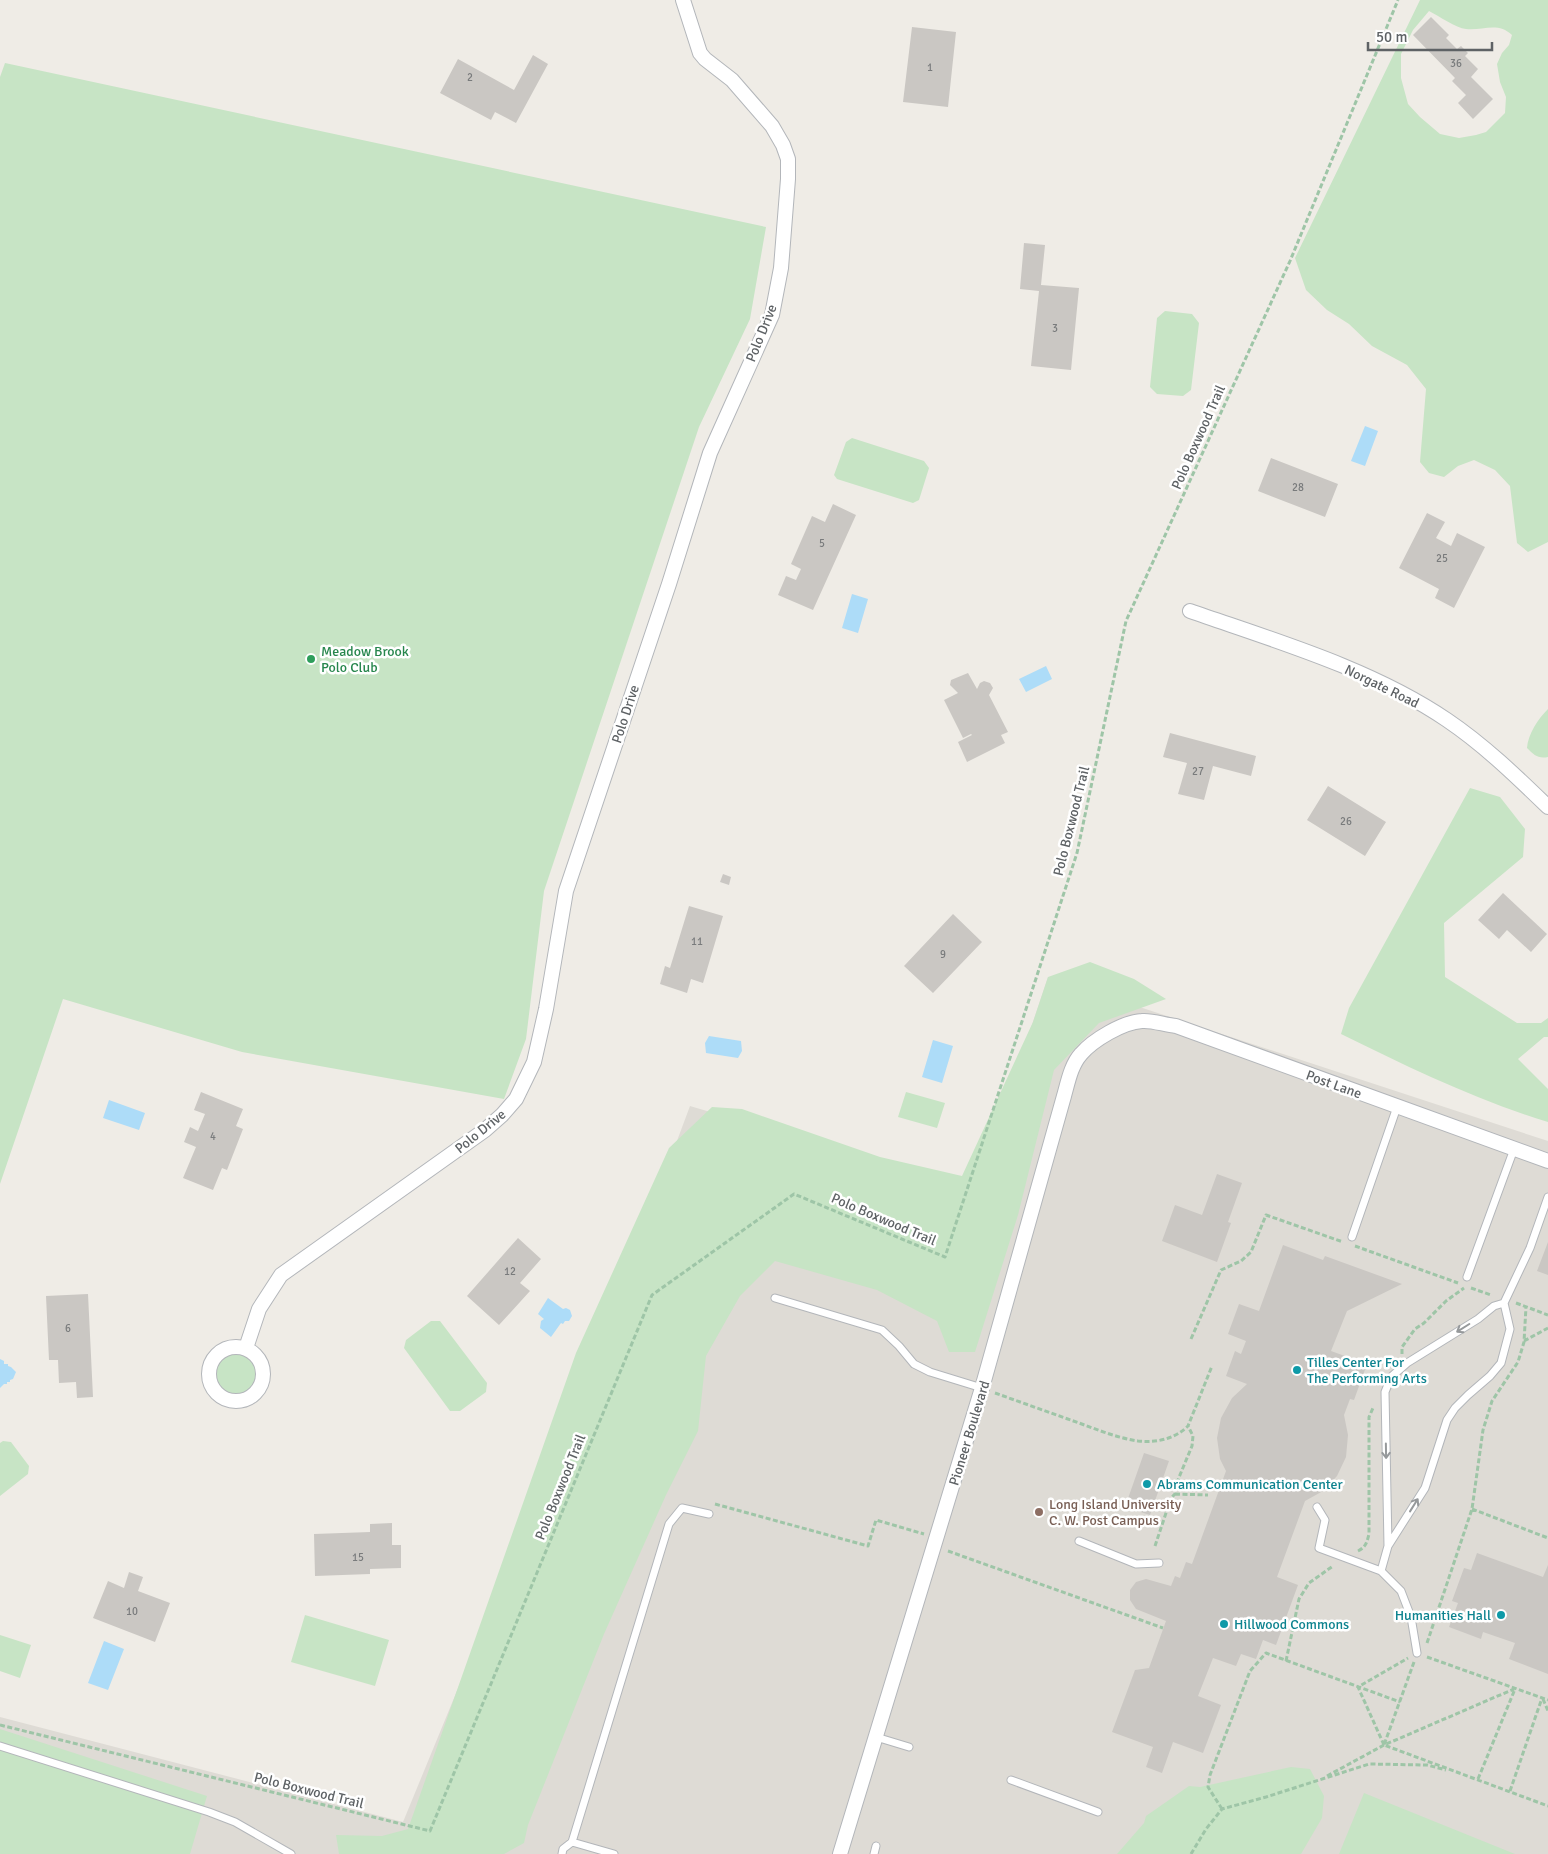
<svg xmlns="http://www.w3.org/2000/svg" width="1548" height="1854" viewBox="0 0 1548 1854" font-family="Signika,sans-serif">
<rect width="100%" height="100%" fill="#efece6"/>
<path fill="#dedbd5" d="M1048,977L1548,1141V1854H0V1717L403,1822L615,1307L690,1106L976,1191Z"/>
<path fill="#c7e4c5" fill-rule="evenodd" d="M1420,0H1548V542L1528,552L1517,543L1510,486L1495,470L1474,460L1458,466L1444,477L1429,473L1420,462L1426,389L1407,365L1372,346L1349,324L1327,310L1306,290L1295,258ZM1429,11C1439,16 1456,28 1466,29C1482,31 1498,21 1512,35L1509,45L1502,53L1497,64L1500,82L1506,97L1505,113L1486,132L1476,135L1459,138L1440,134L1420,117L1408,104L1401,78V54L1413,30Z
M5,63L766,227L750,319L699,427L544,891L526,1039L504,1099L242,1052L63,999L0,1184V77Z
M1165,311L1192,314L1199,323L1191,390L1183,396L1157,394L1150,387L1157,318Z
M852,438L924,461L929,468L919,500L913,503L837,479L834,475L846,442Z
M1548,709V757C1538,759 1534,755 1527,748C1528,734 1538,719 1548,709Z
M1470,788L1500,797L1525,829L1523,857L1444,923L1445,977L1517,1023H1541L1548,1018V1037H1544L1518,1059L1548,1089V1122C1476,1100 1408,1067 1341,1034L1349,1008Z
M1090,962L1134,979L1166,999L1099,1023L1054,1070L1018,1215L975,1352H949L937,1321L877,1290L775,1261L740,1296L706,1356L698,1431L666,1495L604,1634L528,1825L524,1843L504,1854H339L336,1835L382,1836L408,1829L576,1353L669,1148L712,1107L742,1109L880,1157L962,1176L1033,1022L1048,977Z
M906,1092L945,1103L937,1128L898,1117Z
M431,1321H440L487,1383L486,1392L460,1411H450L404,1348L406,1340Z
M214 1373a23 23 0 1 1 46 0a23 23 0 1 1-46 0Z
M3,1441L11,1442L29,1466L28,1474L0,1496V1443Z
M305,1615L389,1640L375,1686L291,1662Z
M0,1635L31,1645L20,1678L0,1671Z
M0,1729L207,1796L190,1854H0Z
M1291,1767L1310,1769L1324,1796L1322,1818L1301,1854H1117L1144,1823L1146,1816L1189,1786L1200,1787Z
M1364,1793L1515,1854H1339Z"/>
<path fill="#addcf8" d="M1365,426L1378,431L1365,466L1351,461Z
M852,594L868,599L858,633L842,628Z
M1046,666L1052,679L1026,692L1019,679Z
M709,1036L741,1041L742,1051L738,1058L706,1053L705,1043Z
M933,1040L953,1046L942,1083L922,1077Z
M109,1100L145,1113L139,1130L103,1118Z
M548,1298L563,1309L566,1308L570,1310L572,1316L569,1321H565L563,1324L561,1323L551,1337L540,1328L541,1321L544,1319L538,1314Z
M0,1359L4,1361V1364H8V1366L11,1367L16,1372L13,1379L10,1380V1382H7V1384H4L0,1388Z
M104,1641L124,1649L108,1690L88,1683Z"/>
<path fill="#cac7c3" d="M1431,17L1449,35L1446,38L1457,49L1461,46L1468,53L1465,56L1478,69L1471,77L1493,99L1473,119L1458,103L1466,95L1452,81L1455,78L1413,35Z
M912,27L956,32L948,107L903,102Z
M533,55L548,64L516,123L495,112L491,120L440,93L458,59L514,90Z
M1024,243L1045,245L1041,285L1079,288L1071,370L1031,366L1039,291L1020,289Z
M1271,458L1338,484L1325,517L1258,491Z
M833,504L856,515L813,610L778,595L786,576L796,580L801,569L791,564L812,516L825,522Z
M1427,513L1445,522L1436,538L1451,546L1457,533L1485,547L1454,608L1435,598L1439,589L1399,568Z
M968,673L977,689L980,683L984,681L990,683L993,688L989,695L1008,732L1001,735L1005,743L967,762L958,742L972,735L971,734L963,738L944,700L958,693L950,685L951,680Z
M1170,733L1256,756L1251,776L1213,766L1204,800L1178,794L1187,763L1163,757Z
M1328,786L1386,822L1365,856L1307,820Z
M723,874L731,877L729,885L720,882Z
M1503,893L1547,934L1531,952L1507,930L1499,939L1478,920Z
M689,906L723,916L703,983L691,979L687,993L660,984L665,966L670,968Z
M953,914L982,942L933,993L904,966Z
M201,1092L243,1109L236,1126L243,1129L227,1170L222,1168L213,1190L183,1178L196,1147L184,1142L190,1127L198,1131L205,1114L194,1110Z
M1217,1174L1242,1183L1228,1222L1231,1223L1217,1262L1162,1241L1175,1205L1202,1215Z
M518,1238L541,1259L520,1283L530,1291L499,1325L467,1296Z
M1548,1242V1275L1537,1271Z
M1283,1245L1323,1260L1325,1256L1402,1284L1347,1311L1331,1351L1367,1364L1354,1400L1350,1399L1344,1415L1348,1435L1346,1457L1337,1476L1323,1491L1305,1501L1277,1577L1298,1585L1276,1645L1263,1640L1256,1659L1241,1654L1236,1666L1213,1658L1198,1696L1221,1705L1203,1753L1173,1742L1162,1773L1146,1767L1153,1747L1112,1732L1135,1670L1149,1668L1166,1621L1136,1609L1130,1600V1590L1136,1582L1146,1579L1171,1586L1175,1576L1180,1578L1186,1562L1192,1564L1226,1471L1220,1459L1217,1438L1221,1418L1232,1398L1247,1384L1226,1376L1235,1351L1241,1354L1246,1341L1228,1334L1239,1304L1259,1311Z
M88,1294L93,1397L77,1398L76,1382L59,1383L58,1360H49L46,1296Z
M1144,1453L1169,1461L1150,1515L1125,1507Z
M392,1523V1545H401V1568L370,1569V1574L315,1576L314,1534L370,1532V1524Z
M1477,1553L1543,1577L1548,1565V1674L1509,1659L1515,1643L1483,1632L1481,1639L1449,1627L1458,1603L1452,1601L1464,1568L1471,1570Z
M129,1572L143,1577L138,1591L170,1603L155,1642L93,1618L108,1581L124,1588Z"/>
<g fill="none" stroke-linecap="round" stroke-linejoin="round">
<g stroke="#b3b6ba" stroke-width="9">
<path id="service" d="M1352,1237L1397,1107
M1467,1277L1514,1149
M775,1298L882,1330L899,1346L914,1364L930,1372L982,1388
M1317,1507L1325,1520L1319,1548L1381,1571L1401,1591L1411,1617L1417,1653
M1079,1541L1136,1564L1159,1563
M1388,1546L1385,1392L1391,1377L1407,1363L1478,1319L1494,1306L1504,1303
M1381,1571L1388,1546L1425,1488L1447,1420L1455,1408L1468,1395L1490,1376L1501,1363L1510,1329L1504,1303L1530,1248L1548,1197
M876,1737L909,1747
M0,1746L209,1812L235,1822L291,1854
M1011,1780L1098,1812
M572,1842L669,1524L682,1508L709,1514
M562,1854L563,1849L572,1842L614,1854
M874,1854L876,1846"/>
</g>
<g stroke="#b3b6ba" stroke-width="16">
<path id="minor" d="M1190,611C1276,641 1372,669 1447,720C1484,745 1516,776 1548,807
M209 1374a27 27 0 1 1 54 0a27 27 0 1 1-54 0Z
M246,1348L259,1309L281,1275L485,1130L502,1115L516,1099L534,1062L546,1009L566,891L669,584L710,453L772,315L781,268L788,179V159L783,145L772,126L732,80L705,59L700,53L683,0
M840,1854L982,1388L1064,1096C1068,1082 1071,1065 1081,1054C1093,1040 1123,1022 1142,1021C1152,1020 1165,1025 1176,1026L1548,1161"/>
</g>
<path stroke="#9ec5a7" stroke-width="3" stroke-dasharray="5 2.5" stroke-linecap="butt" d="M1355,1246L1458,1283
M1471,1288L1491,1295
M1516,1303L1548,1315
M1191,1339L1221,1270L1241,1261L1251,1252L1266,1215L1343,1242
M1524,1341L1548,1328
M1402,1354V1347L1415,1329L1424,1323L1446,1301L1464,1288
M995,1393C1023,1403 1051,1413 1079,1423C1098,1430 1118,1438 1138,1441C1156,1443 1175,1439 1188,1426L1212,1366
M1175,1494L1208,1495
M715,1504L868,1546L876,1520L924,1534
M1472,1509L1548,1538
M1155,1546L1171,1498L1175,1494V1487L1192,1446L1193,1436L1188,1426
M948,1551L1163,1628
M1358,1551C1366,1547 1367,1542 1369,1534V1417L1373,1408
M1427,1643L1472,1509L1483,1430L1492,1401L1518,1362L1524,1342L1526,1307
M1427,1657L1548,1700
M1286,1661L1299,1599L1309,1583L1333,1566
M1414,1662L1384,1745L1548,1806
M1543,1699L1548,1711
M0,1725L430,1831L652,1295L794,1194L945,1257L1077,853L1126,621L1290,261L1398,0
M1384,1745L1358,1687L1408,1658
M1327,1776L1384,1745L1514,1689
M1478,1779L1515,1689
M1510,1791L1542,1698
M1222,1809L1208,1787L1210,1775L1250,1671L1266,1653L1400,1702
M1191,1854L1206,1829L1222,1809L1266,1797L1369,1764L1427,1765L1446,1770"/>
<use href="#service" stroke="#fff" stroke-width="7"/>
<use href="#minor" stroke="#fff" stroke-width="14"/>
</g>
<defs><path id="oneway-shaft" d="M-6 0H5M1.5-3L5.5 0L1.5 3" fill="none" stroke-width="1.6" stroke-linecap="round" stroke-linejoin="round" transform="scale(1.25)"/></defs>
<g stroke="#96999b">
<use href="#oneway-shaft" transform="translate(1463 1328) rotate(148)"/>
<use href="#oneway-shaft" transform="translate(1386 1451) rotate(89)"/>
<use href="#oneway-shaft" transform="translate(1414 1505) rotate(-58)"/>
</g>
<circle fill="#2e9e5b" stroke="#fff" stroke-width="2" cx="311" cy="659" r="5"/>
<g fill="#0f9aa8" stroke="#fff" stroke-width="2">
<circle cx="1297" cy="1370" r="5"/>
<circle cx="1147" cy="1484" r="5"/>
<circle cx="1501" cy="1615" r="5"/>
<circle cx="1224" cy="1624" r="5"/>
</g>
<circle fill="#8d6e63" stroke="#fff" stroke-width="2" cx="1039" cy="1512" r="5"/>
<g text-anchor="middle" stroke-width="5" stroke-linejoin="round" paint-order="stroke">
<g font-size="11" fill="#797b7c">
<text x="1456" y="67">36</text>
<text x="930" y="71">1</text>
<text x="470" y="81">2</text>
<text x="1055" y="332">3</text>
<text x="1298" y="491">28</text>
<text x="822" y="547">5</text>
<text x="1442" y="562">25</text>
<text x="1198" y="775">27</text>
<text x="1346" y="825">26</text>
<text x="697" y="945">11</text>
<text x="943" y="958">9</text>
<text x="213" y="1140">4</text>
<text x="510" y="1275">12</text>
<text x="68" y="1332">6</text>
<text x="358" y="1561">15</text>
<text x="132" y="1615">10</text>
</g>
<g font-size="14" fill="#5e6265" stroke="#fff">
<text transform="translate(761 333) rotate(-68)" y="5">Polo Drive</text>
<text transform="translate(1198 437) rotate(-66)" y="5">Polo Boxwood Trail</text>
<text transform="translate(1382 686) rotate(26)" y="5">Norgate Road</text>
<text transform="translate(625 714) rotate(-72)" y="5">Polo Drive</text>
<text transform="translate(1071 821) rotate(-76)" y="5">Polo Boxwood Trail</text>
<text transform="translate(1334 1084) rotate(20)" y="5">Post Lane</text>
<text transform="translate(480 1131) rotate(-39)" y="5">Polo Drive</text>
<text transform="translate(884 1219) rotate(23)" y="5">Polo Boxwood Trail</text>
<text transform="translate(969 1433) rotate(-73)" y="5">Pioneer Boulevard</text>
<text transform="translate(560 1487) rotate(-68)" y="5">Polo Boxwood Trail</text>
<text transform="translate(309 1790) rotate(14)" y="5">Polo Boxwood Trail</text>
</g>
<g font-size="14" fill="#27864d" stroke="#fff" text-anchor="start">
<text x="321" y="656">Meadow Brook<tspan x="321" dy="16">Polo Club</tspan></text>
</g>
<g font-size="14" fill="#0d838f" stroke="#fff" text-anchor="start">
<text x="1307" y="1367">Tilles Center For<tspan x="1307" dy="16">The Performing Arts</tspan></text>
<text x="1157" y="1489">Abrams Communication Center</text>
<text x="1491" y="1620" text-anchor="end">Humanities Hall</text>
<text x="1234" y="1629">Hillwood Commons</text>
</g>
<g font-size="14" fill="#785e54" stroke="#fff" text-anchor="start">
<text x="1049" y="1509">Long Island University<tspan x="1049" dy="16">C. W. Post Campus</tspan></text>
</g>
</g>
<path d="M1368 42v8h124v-8" fill="none" stroke="#5e6265" stroke-width="2.5"/>
<text x="1376" y="42" font-size="15" fill="#5e6265" stroke="#ffffff" stroke-width="4" paint-order="stroke">50 m</text>
</svg>
